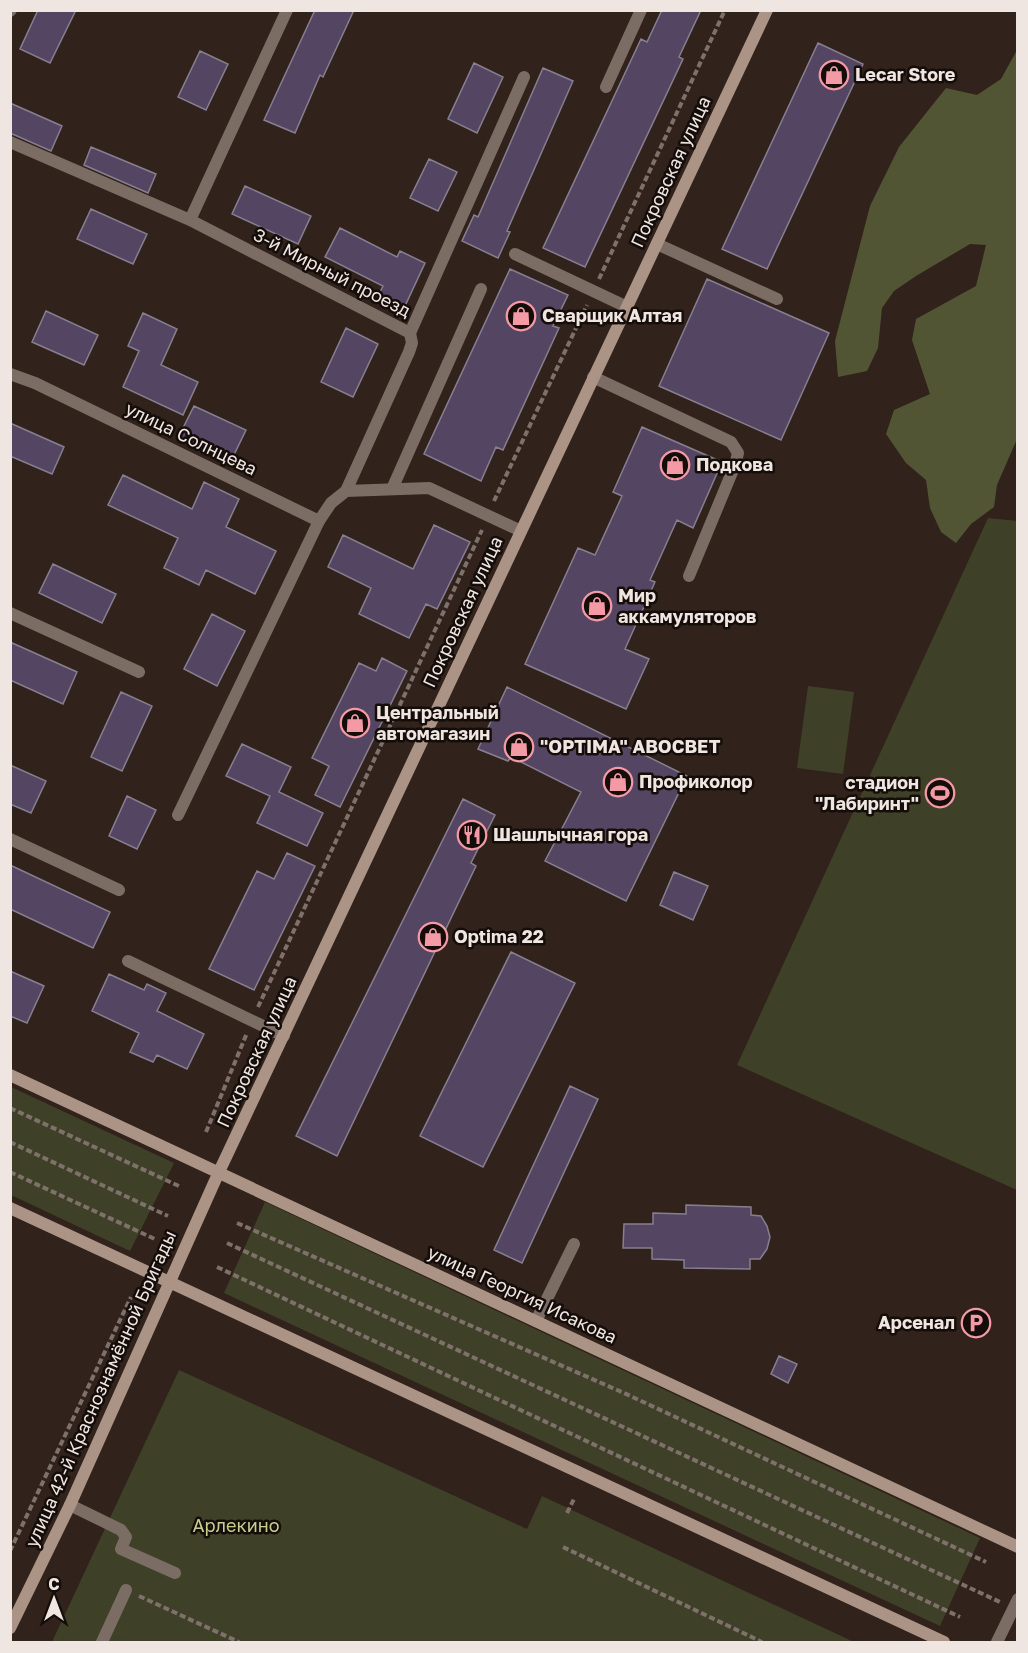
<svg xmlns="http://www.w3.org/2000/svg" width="1028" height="1653" viewBox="0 0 1028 1653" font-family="'Golos Text',sans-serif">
<rect width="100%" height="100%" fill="#31221b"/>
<path fill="#3e4127" d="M988,518L1018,521L1017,1190L737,1065Z
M808,686L854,692L843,774L797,768Z
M11,1087L174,1163L130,1251L11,1195Z
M265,1202L980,1538L940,1626L224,1293Z
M179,1370L527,1529L542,1496L854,1642H52Z"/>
<path fill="#525534" d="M1017,50V439L997,485L994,507L971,524L956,543L941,532L930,508L926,480L906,463L886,434L894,410L930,394L912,340L916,319L976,286L986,245L970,244L916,276L894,291L882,308L878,348L867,371L838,377L835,341L870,206L899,147L946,88L977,95L1001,79Z"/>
<path fill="#544663" stroke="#877f90" stroke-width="1.5" d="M38,10H76L50,63L20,49Z
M315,10H354L323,77L320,75L295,133L264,120Z
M662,10H701L679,57L683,59L585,267L543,248L641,39L647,42Z
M818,43L863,64L767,269L722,249Z
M200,51L228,64L206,110L178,97Z
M474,63L503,77L477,133L448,119Z
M543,68L573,81L507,231L510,232L498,258L462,241L474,215L478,217Z
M10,103L62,126L51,151L10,133Z
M91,147L156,174L148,193L84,165Z
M429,159L457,172L438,211L410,198Z
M245,186L311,216L298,244L232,214Z
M91,209L147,234L133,264L77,239Z
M340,228L397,257L400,251L425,263L405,306L379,294L383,286L325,257Z
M510,269L568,295L553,326L559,328L503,450L496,447L481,481L424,454Z
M707,279L829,333L781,440L659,386Z
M46,311L98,335L84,365L32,342Z
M143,313L177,329L161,365L198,382L183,415L123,387L139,351L128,346Z
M346,328L378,344L353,397L321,382Z
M194,406L246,430L230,463L178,438Z
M10,423L64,447L52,474L10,456Z
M642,427L722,462L693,528L677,520L650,580L655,582L625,649L649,659L626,709L525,664L578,548L595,555L622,496L613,492Z
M123,475L192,509L204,482L239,499L226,527L276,551L255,594L206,570L199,585L164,568L178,538L108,505Z
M434,525L470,542L437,609L426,604L409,638L359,614L371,588L328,567L343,535L413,569Z
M53,564L116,594L102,623L39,593Z
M212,614L245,631L217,686L184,669Z
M10,642L77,672L63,704L10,680Z
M382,658L407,671L340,807L315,795L329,766L312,758L359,663L376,671Z
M507,687L687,776L626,901L545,861L581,792L511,757L508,761L478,749Z
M121,692L152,706L122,771L91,757Z
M242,744L291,767L279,792L323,813L307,846L257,823L270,796L226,776Z
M10,765L46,781L31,813L10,804Z
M127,796L156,810L137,849L109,836Z
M463,799L495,815L471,863L476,866L337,1156L296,1136Z
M287,853L315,866L254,990L209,969L257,871L274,879Z
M10,865L110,912L93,948L10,909Z
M674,872L708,886L693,920L660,905Z
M511,952L575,983L483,1167L420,1136Z
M10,971L44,986L27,1023L10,1016Z
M109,974L144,990L147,984L166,993L157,1011L204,1034L187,1069L157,1055L153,1062L130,1052L139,1033L92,1011Z
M570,1086L598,1099L522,1263L494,1250Z
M686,1205L751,1207V1215L761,1216L767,1226L770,1237L767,1249L760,1259H750V1269L684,1268V1260L652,1259V1248H623L624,1224H653V1213L686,1214Z
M779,1356L797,1364L788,1383L771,1374Z"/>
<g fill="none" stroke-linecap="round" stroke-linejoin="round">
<path stroke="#7e716b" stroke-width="4" stroke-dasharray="6 3" stroke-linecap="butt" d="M599,279L725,10
M494,501L587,305
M258,1007L482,530
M10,1108L181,1187
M206,1132L247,1033
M10,1142L168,1216
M10,1172L157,1240
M237,1223L624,1393L986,1562
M227,1243L1000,1602
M217,1267L960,1617
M567,1513L574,1499
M563,1547L762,1642
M10,1551L131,1297
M139,1596L239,1642"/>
<path stroke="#7b6c64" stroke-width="12" d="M606,87L641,10
M657,244L777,299
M515,254L627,307
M410,333L524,77
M593,377L731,442L738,453L735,465L689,576
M392,489L481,289
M178,815L319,521
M128,961L284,1036
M536,1321L574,1244
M70,1505L121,1530L126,1537L121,1549L175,1573
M102,1642L126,1590"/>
<path stroke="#7b6c64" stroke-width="12" d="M10,11L11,10
M10,142L190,220L410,333L412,343L409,352L346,491L429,488L521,531
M190,220L287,10
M10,374L35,383L319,521L331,503L346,491
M10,613L139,672
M10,839L119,890
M997,1642L1018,1599"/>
<path stroke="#ab9486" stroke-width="12" d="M10,1075L1018,1547
M10,1208L944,1642
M10,1628L70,1505L218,1174L767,10"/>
</g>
<defs>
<g id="shop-ring" transform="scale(1.5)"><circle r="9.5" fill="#140d0a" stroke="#f49aa6" stroke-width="1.5"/><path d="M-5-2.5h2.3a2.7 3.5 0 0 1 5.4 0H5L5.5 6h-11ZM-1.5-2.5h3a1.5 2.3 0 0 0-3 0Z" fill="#f49aa6"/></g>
<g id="stadium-ring" transform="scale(1.5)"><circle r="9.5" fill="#140d0a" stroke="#f49aa6" stroke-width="1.5"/><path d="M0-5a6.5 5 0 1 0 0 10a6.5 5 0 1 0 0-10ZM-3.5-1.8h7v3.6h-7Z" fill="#f49aa6"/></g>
<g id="restaurant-ring" transform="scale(1.5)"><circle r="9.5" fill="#140d0a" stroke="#f49aa6" stroke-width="1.5"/><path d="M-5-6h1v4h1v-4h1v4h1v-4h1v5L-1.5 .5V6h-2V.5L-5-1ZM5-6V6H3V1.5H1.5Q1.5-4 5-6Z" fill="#f49aa6"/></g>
<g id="parking-ring" transform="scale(1.5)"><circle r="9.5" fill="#140d0a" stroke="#f49aa6" stroke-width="1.5"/><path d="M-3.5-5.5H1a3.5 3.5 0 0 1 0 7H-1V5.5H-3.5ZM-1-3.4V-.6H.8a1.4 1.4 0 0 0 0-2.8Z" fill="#f49aa6"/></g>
</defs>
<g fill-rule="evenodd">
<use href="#shop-ring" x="834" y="75"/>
<use href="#shop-ring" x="521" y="316"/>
<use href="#shop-ring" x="675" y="465"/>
<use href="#shop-ring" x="597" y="606"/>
<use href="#shop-ring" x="355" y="723"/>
<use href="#shop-ring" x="519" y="747"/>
<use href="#shop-ring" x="618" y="782"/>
<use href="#stadium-ring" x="940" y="793"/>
<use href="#restaurant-ring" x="472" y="835"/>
<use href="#shop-ring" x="433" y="937"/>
<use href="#parking-ring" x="976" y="1323"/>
</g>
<g text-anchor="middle" stroke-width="5" stroke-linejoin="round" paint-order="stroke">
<g font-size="18" font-weight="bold" fill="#f0e6e1" stroke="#140d0a" text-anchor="start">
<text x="855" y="81">Lecar Store</text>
<text x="542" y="322">Сварщик Алтая</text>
<text x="696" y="471">Подкова</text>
<text x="618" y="602">Мир<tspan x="618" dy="21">аккамуляторов</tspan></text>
<text x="376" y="719">Центральный<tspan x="376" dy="21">автомагазин</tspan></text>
<text x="540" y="753">"OPTIMA" АВОСВЕТ</text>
<text x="639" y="788">Профиколор</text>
<text x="919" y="789" text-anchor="end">стадион<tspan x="919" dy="21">"Лабиринт"</tspan></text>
<text x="493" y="841">Шашлычная гора</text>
<text x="454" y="943">Optima 22</text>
<text x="955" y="1329" text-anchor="end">Арсенал</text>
</g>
<g font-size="18" fill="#f0e6e1" stroke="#140d0a">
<text transform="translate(671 172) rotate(-65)" y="6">Покровская улица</text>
<text transform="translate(332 273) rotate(27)" y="6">3-й Мирный проезд</text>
<text transform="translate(191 439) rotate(26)" y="6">улица Солнцева</text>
<text transform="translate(463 612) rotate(-65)" y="6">Покровская улица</text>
<text transform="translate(257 1052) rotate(-65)" y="6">Покровская улица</text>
<text transform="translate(522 1295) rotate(25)" y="6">улица Георгия Исакова</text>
<text transform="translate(101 1389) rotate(-66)" y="6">улица 42-й Краснознамённой Бригады</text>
</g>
<g font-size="18" fill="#c7ce91" stroke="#140d0a">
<text x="236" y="1532">Арлекино</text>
</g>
</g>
<rect width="1028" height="1653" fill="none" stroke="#f0e6e1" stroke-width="24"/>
<g transform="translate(54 1599)" stroke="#140d0a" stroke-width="4.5" paint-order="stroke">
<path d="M0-4.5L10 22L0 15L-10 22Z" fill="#f0e6e1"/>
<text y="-9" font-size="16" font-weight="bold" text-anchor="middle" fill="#f0e6e1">С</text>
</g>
</svg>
